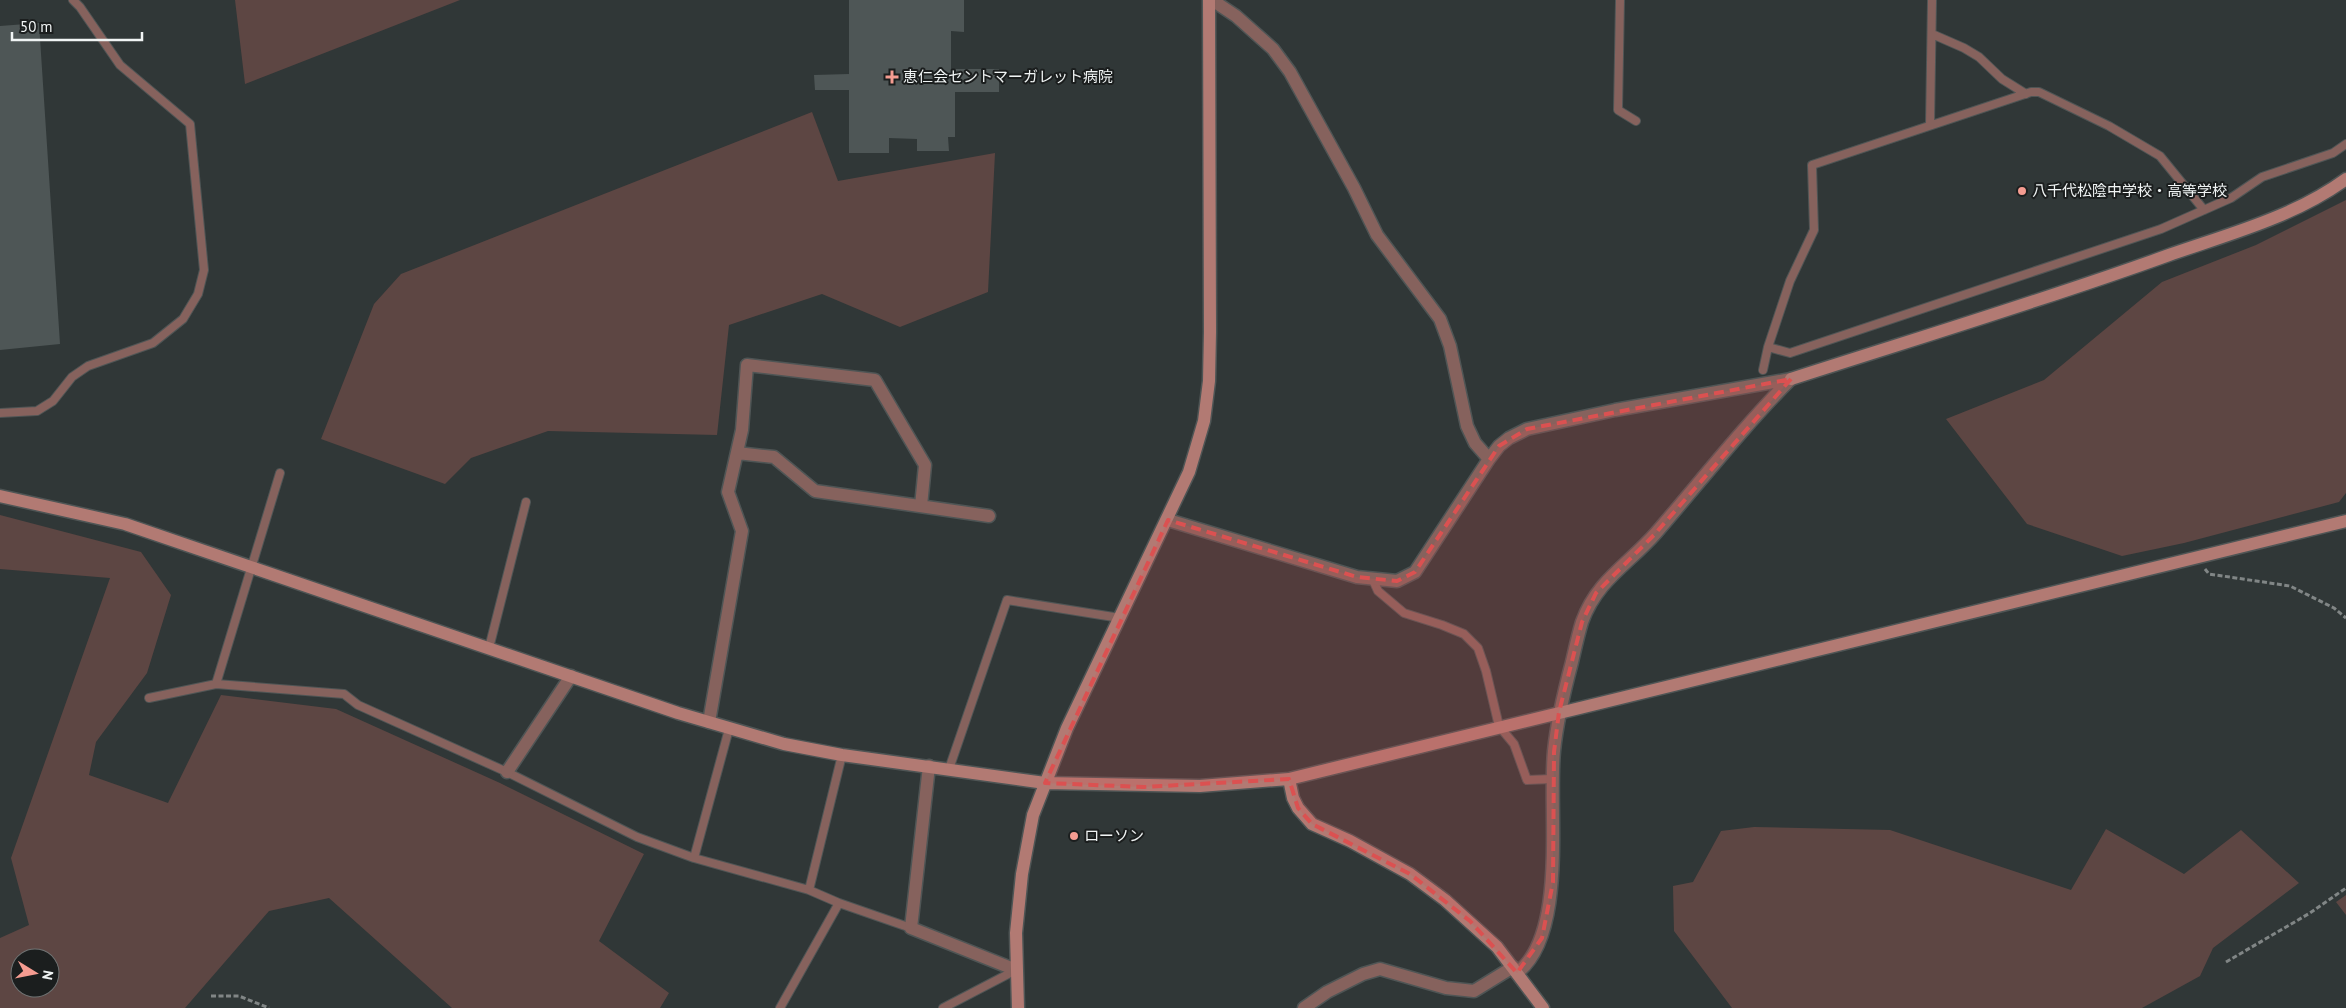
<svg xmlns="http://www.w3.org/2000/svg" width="2346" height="1008" viewBox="0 0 2346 1008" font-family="'PT Sans','Noto Sans JP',sans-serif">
<rect width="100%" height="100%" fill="#303737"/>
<path fill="#5d4643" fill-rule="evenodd" d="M235,0H460L245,84Z
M812,112L838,181L995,153L988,292L900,327L822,294L729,325L717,435L548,431L471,458L445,484L321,439L374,304L401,274Z
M2346,200V493L2339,502L2184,543L2122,556L2027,524L1946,419L2044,380L2162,282L2256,245Z
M0,515L141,552L171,595L147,673L96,742L89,775L168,803L221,695L336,709L500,783L644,854L599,941L669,993L660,1008H452L329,898L269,911L185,1008H0V938L29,925L11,858L110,578L0,569ZM20,958H50V988H20Z
M1754,827L1890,830L2071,890L2106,829L2184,874L2241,830L2299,883L2213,948L2200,976L2142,1008H1732L1674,931L1673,886L1693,882L1721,831Z
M2346,895V915L2336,902Z"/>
<path fill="#4e5656" d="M849,0H964V32L951,31V69H999V92H955V137H948L949,151H917V139L889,138V153H849V90H815L814,75L849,74Z
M39,23L60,344L0,350V26Z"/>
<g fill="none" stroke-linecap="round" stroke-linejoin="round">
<g stroke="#4f5555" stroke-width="10">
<path id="lane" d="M1620,0L1618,110L1636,121
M1932,34L1964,48L1979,57L2002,79L2026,94
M1930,125L1932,0
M1768,347L1790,353L2161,229L2231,198L2262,177L2333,153L2346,144
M1763,370L1768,347L1790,281L1814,230L1812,165L2031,92H2039L2109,126L2160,156L2204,210
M0,413L37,411L53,401L72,377L88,366L153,343L183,319L198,294L204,270L190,124L120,65L80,7L73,0
M1373,580L1378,591L1404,613L1442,625L1464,634L1478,648L1486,671L1499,726L1514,744L1527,780L1552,779
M489,648L526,502
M216,684L280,473
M149,698L216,684L344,694L358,705L507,772L637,837L694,858L809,890L839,903L911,928
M949,769L1007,600L1120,618
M694,858L729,729
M809,890L842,755
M780,1008L839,903
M943,1008L1016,970"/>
</g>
<g stroke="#4f5555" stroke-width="15">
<path id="street" d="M1212,0L1236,16L1273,49L1290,72L1354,188L1377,235L1440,319L1450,346L1467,426L1475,443L1489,459
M737,453L774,457L815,491L989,516
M1168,520L1357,577L1397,581L1415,572L1489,459L1499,446L1509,438L1527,429L1615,410L1791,379
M709,722L742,531L728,492L742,430L747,365L875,380L925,465L921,506
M929,766L911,928L1016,970
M507,772L571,676
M1517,973C1568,934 1548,810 1554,751C1557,721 1564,692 1572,662C1575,649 1578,635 1582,622C1597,580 1629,564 1656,533C1701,481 1743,427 1791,379
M1304,1008L1327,992L1363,974L1380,969L1446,988L1474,991L1513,967"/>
</g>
<g stroke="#4f5555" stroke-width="15">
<path id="secondary" d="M1791,379C1918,338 2045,300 2169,255C2229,234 2294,217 2346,179
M0,496L125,524L678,713L784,744L842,755L1045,783L1200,786L1289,779L2346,521
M1289,779L1293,798L1298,808L1312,824L1350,841L1410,874L1445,900L1497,947L1543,1008
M1018,1008L1016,933L1022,874L1033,815L1067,728L1189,472L1204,421L1209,381L1210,332L1209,0"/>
</g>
<path stroke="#818686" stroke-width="3" stroke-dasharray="5 2.5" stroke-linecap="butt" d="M2205,569L2209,574L2290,586L2334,608L2346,618
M2226,962L2310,913L2346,888
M211,996H239L269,1008"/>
<use href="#lane" stroke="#86625d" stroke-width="8"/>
<use href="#street" stroke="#86625d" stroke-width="12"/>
<use href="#secondary" stroke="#b27a73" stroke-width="12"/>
</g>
<path fill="#db5151" fill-opacity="0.2" stroke="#db5151" stroke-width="4" stroke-dasharray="10 6" stroke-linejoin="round" d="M1791,379L1654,535L1596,593L1582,622L1559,712L1554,752L1553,882L1542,938L1517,973L1470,921L1410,874L1312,824L1298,808L1289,779L1144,787L1045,783L1168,520L1357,577L1397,581L1415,572L1499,446L1527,429Z"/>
<g fill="#f59c91" stroke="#1b1e1e" stroke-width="2">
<path d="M889.5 69.5h5v5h5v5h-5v5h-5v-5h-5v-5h5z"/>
<circle cx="2022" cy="191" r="5"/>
<circle cx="1074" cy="836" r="5"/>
</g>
<g text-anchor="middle" stroke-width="4" stroke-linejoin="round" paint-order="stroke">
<g font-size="15" fill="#f0f4f4" stroke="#1b1e1e" text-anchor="start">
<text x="903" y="82">恵仁会セントマーガレット病院</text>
<text x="2032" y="196">八千代松陰中学校・高等学校</text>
<text x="1084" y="841">ローソン</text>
</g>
</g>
<g transform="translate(35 973) rotate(100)"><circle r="24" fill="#1b1e1e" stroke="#707474"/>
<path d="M0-4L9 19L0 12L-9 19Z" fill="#f59c91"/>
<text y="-8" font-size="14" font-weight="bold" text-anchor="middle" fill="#f0f4f4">N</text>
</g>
<path d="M12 32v8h130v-8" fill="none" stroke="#f0f4f4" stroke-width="2.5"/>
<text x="20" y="32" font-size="15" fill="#f0f4f4" stroke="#1b1e1e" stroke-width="4" paint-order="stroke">50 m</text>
</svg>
